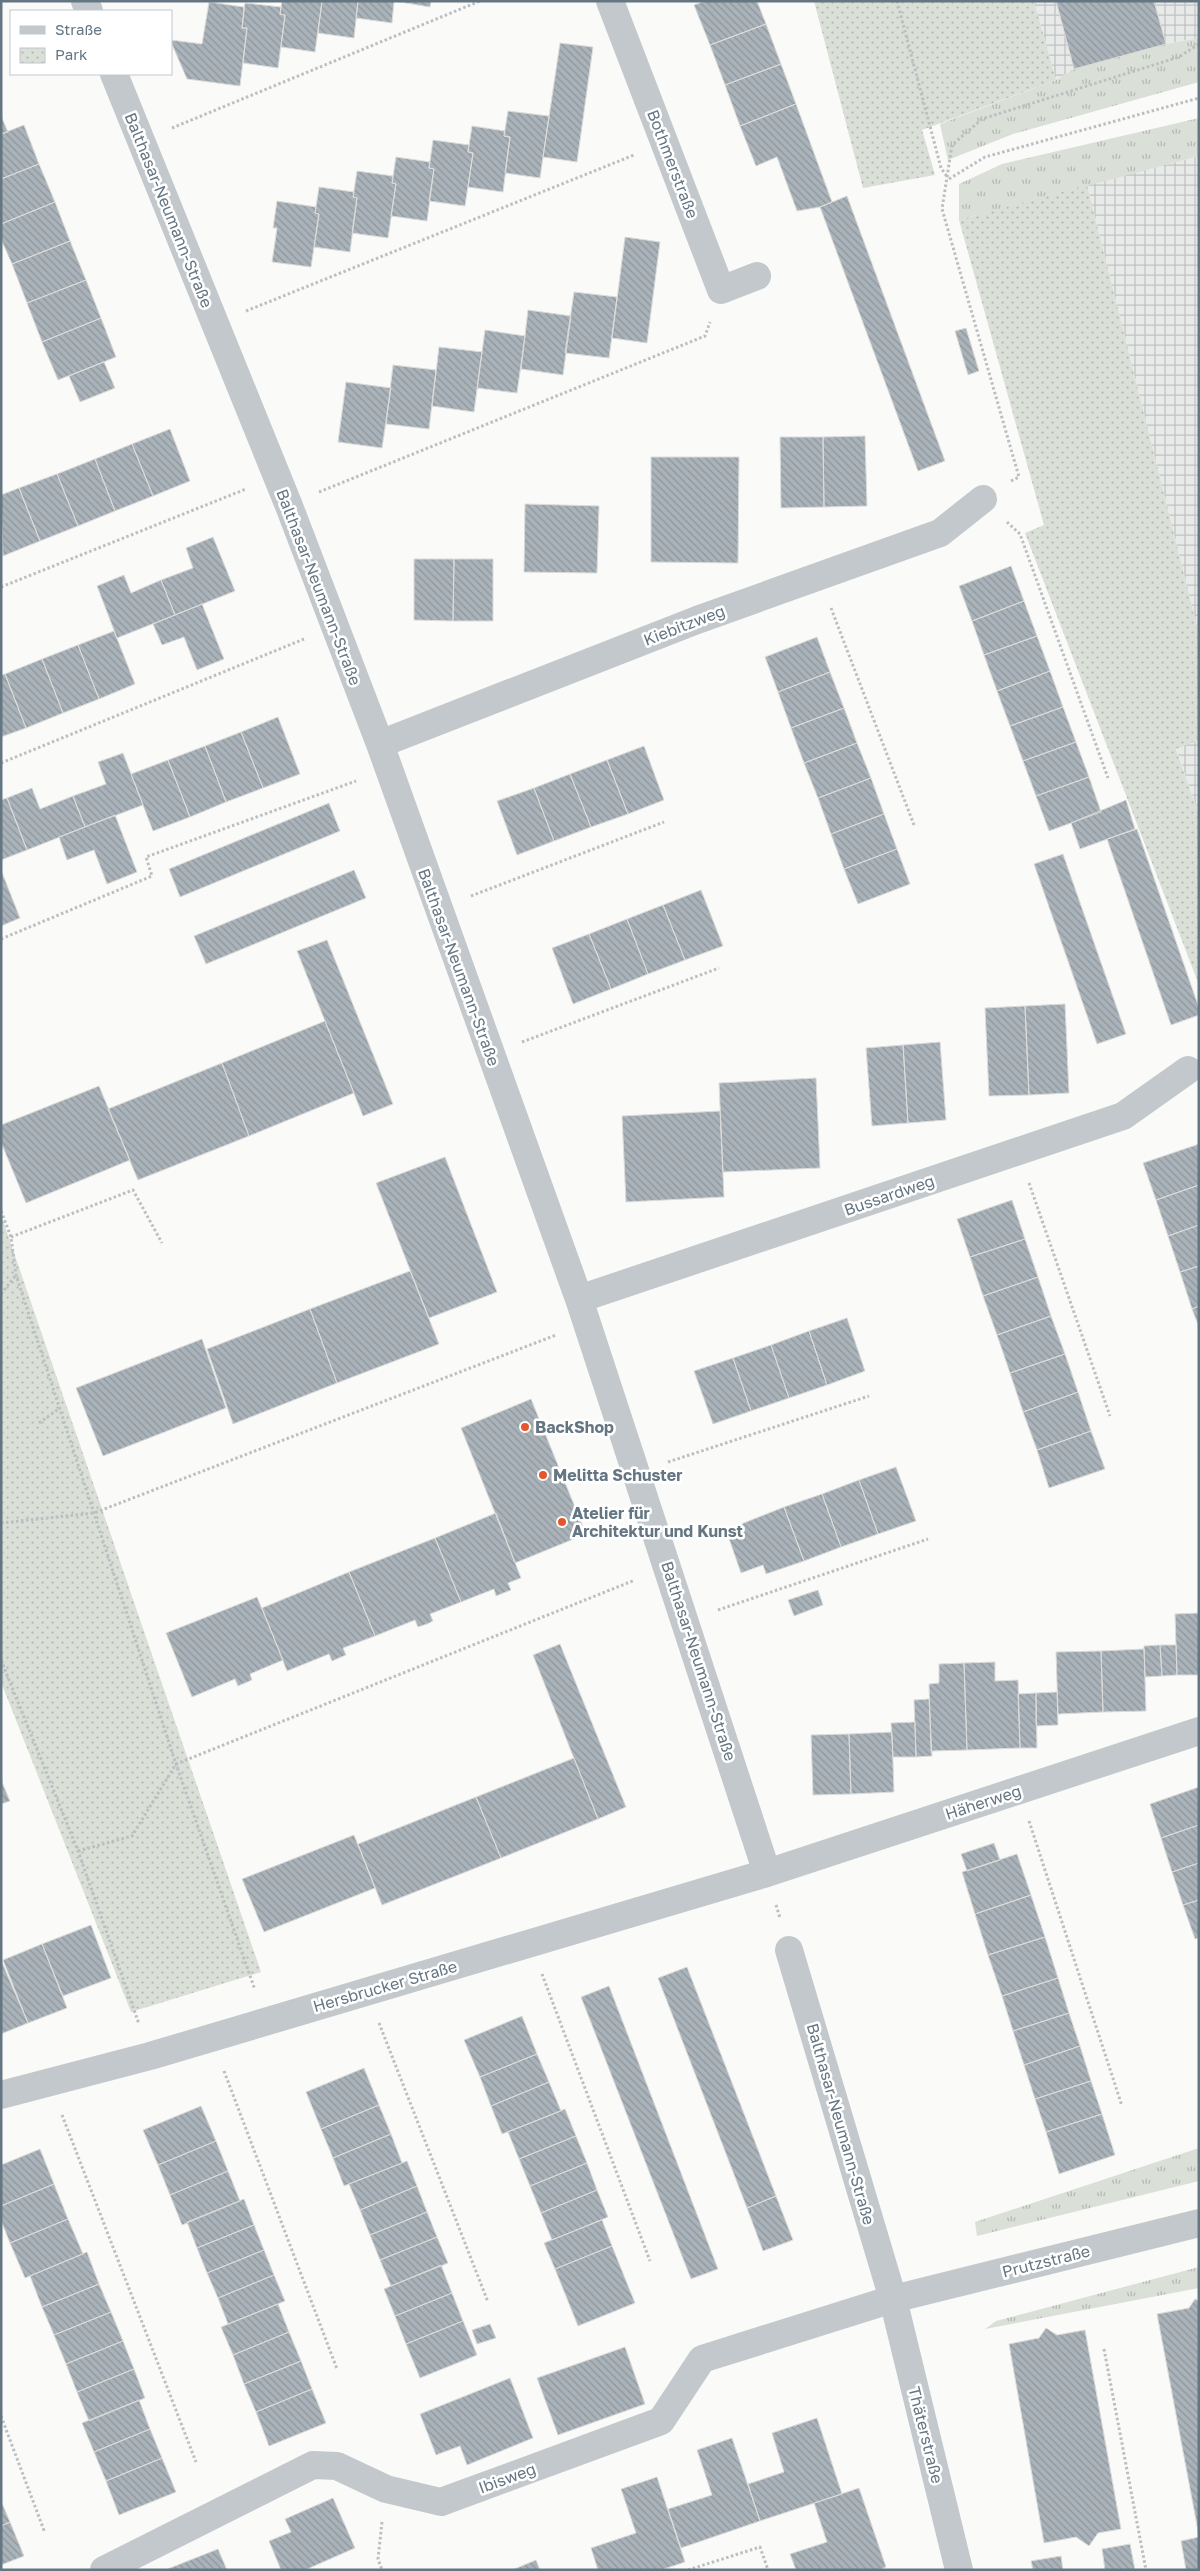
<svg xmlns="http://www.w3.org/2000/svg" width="1200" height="2571" viewBox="0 0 1200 2571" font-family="'Golos Text',sans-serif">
<defs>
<pattern id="industrial-grid" width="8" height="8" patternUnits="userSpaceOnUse" patternTransform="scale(1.25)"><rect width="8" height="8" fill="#e8e9e9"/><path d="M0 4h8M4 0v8" fill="none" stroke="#c0c1c2"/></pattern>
<pattern id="grass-tufts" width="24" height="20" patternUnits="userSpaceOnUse" patternTransform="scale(1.25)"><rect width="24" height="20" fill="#dadfd7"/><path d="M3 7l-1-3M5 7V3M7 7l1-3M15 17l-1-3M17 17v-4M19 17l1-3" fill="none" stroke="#b4b9b4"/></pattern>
<pattern id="park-dots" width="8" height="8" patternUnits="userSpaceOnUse" patternTransform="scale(1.25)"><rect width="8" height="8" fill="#dadfd7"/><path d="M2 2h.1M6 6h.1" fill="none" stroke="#b4b9b4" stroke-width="1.8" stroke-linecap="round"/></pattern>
<pattern id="building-back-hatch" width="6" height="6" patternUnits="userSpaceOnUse" patternTransform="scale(1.25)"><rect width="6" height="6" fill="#aab3b9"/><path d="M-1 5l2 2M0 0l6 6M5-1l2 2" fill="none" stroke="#8e969c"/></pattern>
</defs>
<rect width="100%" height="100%" fill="#fafaf8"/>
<path fill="url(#industrial-grid)" d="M1034,1H1199V38L1166,44L1074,69L1056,80Z
M1199,156V634L1087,185Z
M1199,740V815L1176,748Z"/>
<path fill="url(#grass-tufts)" d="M1199,38V82L1013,134L948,160L940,124L1056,80L1074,69L1166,44Z
M1199,118V156L959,220V184L1002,164Z
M1199,2148V2181L977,2236L975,2222Z
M1199,2267V2288L985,2329L996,2321Z"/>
<path fill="url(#park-dots)" d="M814,1H1034L1056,80L922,130L935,175L863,188Z
M1087,185L1199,634V740L1176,749L1199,815V985L1025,533L1044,525L959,220Z
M1,1215L261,1972L131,2012L1,1682Z"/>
<path fill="url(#building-back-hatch)" stroke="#dcdcda" d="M282,1H322L315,52L281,47L285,15L280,14Z
M322,1H358L354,38L318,33Z
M358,1H394L392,23L356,18Z
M394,1H431L430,7Z
M705,1H757L766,24L710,45L694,5Z
M1056,1H1154L1166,44L1074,69Z
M209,2L244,7L242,28H247L240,86L187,79L171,42V40L202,44Z
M245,3L281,7L280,14L285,15L278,68L243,63L247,28H242Z
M766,24L781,64L725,85L710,45Z
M560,43L593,47L577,162L543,157Z
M781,64L796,104L740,126L725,85Z
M796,104L832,202L820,207L797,211L777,157L756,166L740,126Z
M508,111L549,116L540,178L505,173L510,137L504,136Z
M1,116L8,132L1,134Z
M24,125L39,164L1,179V134Z
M472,126L505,131L504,136L510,137L503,192L468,187L473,153L468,152Z
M433,140L469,145L468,152L473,153L465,206L429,201L434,169L429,168Z
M396,157L430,162L429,168L434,169L427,221L391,216L396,184L392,183Z
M39,164L55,202L1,224V179Z
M357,171L393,176L392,183L396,184L388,238L352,233L357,198L353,197Z
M319,187L354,192L353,197L357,198L350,252L314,247L319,214L315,213Z
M847,196L945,461L918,471L820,207Z
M277,201L316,207L315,213L319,214L311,267L272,262L277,228H273Z
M55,202L70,241L12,264L1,239V224Z
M625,237L660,242L647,343L612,338Z
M70,241L86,280L27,303L12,264Z
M86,280L101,318L42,342L27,303Z
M574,292L617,297L609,358L565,353Z
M528,310L571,316L563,375L521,369Z
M101,318L116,357L58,380L42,342Z
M966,328L979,371L968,375L955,331Z
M485,330L525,336L517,393L477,388Z
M439,347L482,352L474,412L432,406Z
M104,362L115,388L80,402L69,376Z
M393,365L436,370L429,429L386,424Z
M346,382L391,388L382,448L338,442Z
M170,429L190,481L153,496L132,444Z
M865,436L867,506L824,507L823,437Z
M780,437H823L824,507L781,508Z
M132,444L153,496L115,511L95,459Z
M651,457H739L738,563L651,562Z
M95,459L115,511L78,526L57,474Z
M57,474L78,526L40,541L19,488Z
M19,488L40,541L3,556L1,495Z
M525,504L599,506L597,573L524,572Z
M213,537L235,591L175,615L161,580L193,568L186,548Z
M414,559H454L453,621L414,620Z
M454,559H493V621H453Z
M1011,566L1024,601L972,621L959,586Z
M124,575L131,593L161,580L175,615L117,638L97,586Z
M1024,601L1037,636L984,655L972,621Z
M202,604L224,659L197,670L184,637L162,645L153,624Z
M114,631L135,684L99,699L78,645Z
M1037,636L1050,671L997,691L984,655Z
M817,637L830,672L778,692L765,657Z
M78,645L99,699L63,713L42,659Z
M42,659L63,713L26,728L5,674Z
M1050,671L1063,707L1010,726L997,691Z
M830,672L844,708L791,728L778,692Z
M5,674L26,728L1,737V675Z
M1063,707L1076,742L1023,761L1010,726Z
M844,708L857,743L804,763L791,728Z
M278,717L300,774L263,788L241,732Z
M241,732L263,788L226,802L205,746Z
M1076,742L1089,777L1036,796L1023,761Z
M857,743L871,778L818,798L804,763Z
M205,746L226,802L190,817L168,760Z
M644,746L664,800L628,814L607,760Z
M123,753L143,805L85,827L73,796L106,784L98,762Z
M168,760L190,817L153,831L131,774Z
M607,760L628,814L591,827L570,774Z
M570,774L591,827L554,841L534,788Z
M1089,777L1101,812L1049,831L1036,796Z
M871,778L884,814L831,834L818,798Z
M32,788L40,809L73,796L85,827L27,850L7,798Z
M534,788L554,841L517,855L497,801Z
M7,798L27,850L1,860V800Z
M1126,800L1135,829L1080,849L1071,823Z
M329,803L340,831L180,897L169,869Z
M884,814L897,849L844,869L831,834Z
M115,815L137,872L107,884L94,850L67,860L59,837Z
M1137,829L1199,1008V1015L1171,1025L1107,839Z
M897,849L910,884L858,904L844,869Z
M1063,854L1126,1034L1097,1044L1034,864Z
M1,870L20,918L1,926Z
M354,870L366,898L206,964L194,936Z
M701,890L723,946L685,960L663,905Z
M663,905L685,960L648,974L627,919Z
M627,919L648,974L611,989L589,934Z
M589,934L611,989L573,1004L552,948Z
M327,940L393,1104L363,1116L297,951Z
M1065,1004L1069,1093L1029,1095L1025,1006Z
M1025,1006L1029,1095L989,1096L985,1008Z
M325,1021L354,1093L249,1136L222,1063Z
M940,1042L946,1120L908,1123L903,1045Z
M903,1045L908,1123L872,1126L866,1048Z
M222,1063L249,1136L138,1180L108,1109Z
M816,1078L820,1168L723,1172L719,1083Z
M99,1086L130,1160L26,1203L1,1142V1125Z
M720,1111L724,1197L626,1202L622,1116Z
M1199,1144V1185L1156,1200L1143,1163Z
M445,1157L497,1292L429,1318L376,1183Z
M1199,1185V1225L1168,1236L1156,1200Z
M1012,1200L1025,1239L970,1257L957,1219Z
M1199,1225V1266L1180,1272L1168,1236Z
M1025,1239L1038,1277L983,1296L970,1257Z
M1199,1266V1306L1192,1309L1180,1272Z
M410,1271L439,1344L337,1383L310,1309Z
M1038,1277L1051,1316L997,1335L983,1296Z
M1199,1306V1327L1192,1309Z
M310,1309L337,1383L233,1424L207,1349Z
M1051,1316L1065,1354L1010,1373L997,1335Z
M847,1318L865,1371L827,1385L809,1331Z
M809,1331L827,1385L789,1398L771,1345Z
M202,1339L226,1408L103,1456L76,1388Z
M771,1345L789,1398L751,1411L733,1358Z
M1065,1354L1078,1392L1023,1412L1010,1373Z
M733,1358L751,1411L713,1424L694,1371Z
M1078,1392L1091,1431L1037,1450L1023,1412Z
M531,1399L586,1534L515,1563L461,1428Z
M1091,1431L1105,1469L1049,1488L1037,1450Z
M896,1467L916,1521L878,1534L859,1480Z
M859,1480L878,1534L841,1547L822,1494Z
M822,1494L841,1547L804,1561L784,1507Z
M784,1507L804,1561L766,1574L763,1565L741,1573L726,1530Z
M496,1513L521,1578L508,1583L511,1590L496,1596L494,1589L461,1602L435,1538Z
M435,1538L461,1602L430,1614L433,1621L427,1624L418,1627L415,1620L375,1636L349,1572Z
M349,1572L375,1636L343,1648L346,1655L332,1661L329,1654L287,1671L262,1608Z
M818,1590L823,1605L794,1616L788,1600Z
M257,1597L283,1660L250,1674L252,1680L238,1686L235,1679L192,1697L166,1633Z
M1199,1613V1675H1177L1175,1614Z
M560,1644L626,1807L598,1819L533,1655Z
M1160,1645H1176L1177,1675L1162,1676Z
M1160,1645L1162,1676L1145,1677L1144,1646Z
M1144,1649L1146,1711L1103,1712L1101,1651Z
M1101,1651L1103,1712L1058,1714L1056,1652Z
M995,1662V1681L1018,1680L1020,1748L967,1750L964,1663Z
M964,1663L967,1750L931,1751L929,1684L939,1683V1664Z
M1057,1692L1058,1725L1036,1726V1693Z
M1036,1693L1037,1748H1020L1018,1694Z
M929,1699L932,1756L916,1757L914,1700Z
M915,1722L916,1757H893L891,1723Z
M892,1732L894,1792L851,1794L849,1734Z
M849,1734L851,1794L813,1795L811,1735Z
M574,1758L598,1819L501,1858L476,1797Z
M1,1780L10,1801L1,1804Z
M1199,1787V1825L1161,1838L1150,1804Z
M476,1797L501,1858L382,1905L358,1844Z
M1199,1825V1863L1172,1872L1161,1838Z
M354,1835L375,1888L264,1932L242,1879Z
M994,1843L1000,1860L967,1871L961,1854Z
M1017,1854L1031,1895L975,1914L962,1872Z
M1199,1863V1900L1183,1905L1172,1872Z
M1031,1895L1045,1937L988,1955L975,1914Z
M1199,1900V1938L1195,1939L1183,1905Z
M91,1925L111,1978L63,1996L42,1944Z
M1045,1937L1058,1978L1002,1996L988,1955Z
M42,1944L67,2008L28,2023L3,1960Z
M1,1960L28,2023L1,2034Z
M687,1967L776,2196L747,2208L658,1978Z
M1058,1978L1069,2013L1013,2031L1002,1996Z
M609,1986L718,2269L691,2279L581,1997Z
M1069,2013L1080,2046L1024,2065L1013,2031Z
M522,2016L537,2054L480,2077L464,2040Z
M1080,2046L1091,2081L1035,2099L1024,2065Z
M537,2054L549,2082L491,2106L480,2077Z
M364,2068L379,2105L321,2129L306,2092Z
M1091,2081L1102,2114L1046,2132L1035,2099Z
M549,2082L561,2111L502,2134L491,2106Z
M379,2105L391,2134L333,2158L321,2129Z
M201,2106L216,2141L158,2165L143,2130Z
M565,2109L576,2136L519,2159L508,2132Z
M1102,2114L1115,2155L1059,2174L1046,2132Z
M391,2134L402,2163L344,2186L333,2158Z
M576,2136L587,2163L530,2186L519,2159Z
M216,2141L228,2171L170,2195L158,2165Z
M40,2149L54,2184L1,2206V2165Z
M407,2161L417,2186L360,2210L349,2184Z
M587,2163L597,2190L541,2213L530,2186Z
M228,2171L240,2201L182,2225L170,2195Z
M54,2184L68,2219L10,2243L1,2220V2206Z
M417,2186L427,2212L370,2235L360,2210Z
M597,2190L608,2217L552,2240L541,2213Z
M776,2196L793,2240L763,2251L747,2208Z
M244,2199L254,2225L197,2248L187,2222Z
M427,2212L437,2237L380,2260L370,2235Z
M68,2219L83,2254L25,2278L10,2243Z
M602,2220L612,2246L555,2269L544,2243Z
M254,2225L264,2250L207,2273L197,2248Z
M437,2237L448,2263L391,2286L380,2260Z
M612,2246L635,2303L578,2326L555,2269Z
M264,2250L274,2275L218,2298L207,2273Z
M87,2252L99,2284L42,2307L30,2276Z
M441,2265L452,2293L395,2316L384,2289Z
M274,2275L285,2301L228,2324L218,2298Z
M99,2284L111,2312L54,2335L42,2307Z
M452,2293L463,2321L406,2344L395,2316Z
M1195,2299L1199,2301V2536L1157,2314L1189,2308Z
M278,2304L289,2332L233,2355L221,2327Z
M111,2312L123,2341L66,2364L54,2335Z
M463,2321L477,2355L420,2378L406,2344Z
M490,2324L496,2338L477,2344L472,2330Z
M1046,2328L1057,2335L1085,2330L1121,2529L1098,2533L1089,2546L1076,2537L1044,2543L1009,2344L1039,2338Z
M289,2332L301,2361L244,2384L233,2355Z
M123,2341L134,2369L77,2392L66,2364Z
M625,2347L645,2404L558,2435L537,2378Z
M301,2361L312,2389L256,2412L244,2384Z
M134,2369L145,2398L89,2421L77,2392Z
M510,2378L533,2438L467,2465L460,2446L436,2455L420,2414Z
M312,2389L326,2423L269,2446L256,2412Z
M139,2400L150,2429L94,2452L82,2423Z
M817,2418L842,2494L760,2521L748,2484L784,2472L772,2433Z
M150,2429L162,2458L106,2481L94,2452Z
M732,2438L760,2521L681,2548L668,2509L712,2495L697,2450Z
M162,2458L176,2492L119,2515L106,2481Z
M657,2477L685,2562L661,2570H598L591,2548L636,2533L621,2489Z
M859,2488L886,2567L879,2570H796L790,2554L827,2542L814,2503Z
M333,2498L355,2548L305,2570H281L269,2541L291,2532L285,2519Z
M1,2501L10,2522L1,2526Z
M10,2522L24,2556L1,2565V2526Z
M1199,2537V2570H1186L1181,2541Z
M1130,2544L1135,2570H1105L1102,2549Z
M218,2549L227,2570H165Z
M1061,2556L1063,2570H1033L1031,2561Z
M536,2560L540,2570H512Z"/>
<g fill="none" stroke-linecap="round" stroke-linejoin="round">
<path stroke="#bbbfc2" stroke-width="3" stroke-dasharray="2.5 2.5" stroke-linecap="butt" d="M897,1L941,168L948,178
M172,128L480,1
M949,179L985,157L1199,98
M246,311L634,155
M1011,481L1019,477L942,209L952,145L982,119L1179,57L1199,44
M319,492L705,336L710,322
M1007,522L1020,534L1108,778
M1,587L246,489
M831,608L914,825
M1,763L304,639
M471,896L664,822
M1,939L152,876L146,857L356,781
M522,1042L719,968
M1029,1183L1110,1416
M1,1211L11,1237L16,1275L176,1764L255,1990
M11,1237L133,1190L162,1243
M1,1294L16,1275
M39,1423L60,1408
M668,1462L869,1396
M1,1523L94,1513L556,1335
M718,1610L928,1539
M1,1660L78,1851L139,2024
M1029,1821L1122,2106
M78,1851L132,1836L176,1764L635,1580
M776,1905L780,1918
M542,1974L650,2261
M379,2023L488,2302
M224,2071L337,2369
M62,2115L196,2462
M1104,2349L1146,2570
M1,2416L45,2533
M382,2522L378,2559L382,2570
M688,2570L760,2547L768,2570"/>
<path stroke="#c3c8cc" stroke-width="28" d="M85,1L89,11
M610,1L721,290L757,276
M114,74L289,506L380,744L579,1299L767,1873
M380,744L697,620L940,533L983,499
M579,1299L1123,1116L1188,1070
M789,1950L893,2299L959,2570
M1,2095L150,2056L767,1873L1199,1731
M104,2570L313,2465L337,2466L386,2489L441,2502L661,2421L702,2359L893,2299L1199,2223"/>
</g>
<g fill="#e4572e" stroke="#fff" stroke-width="2">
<circle cx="525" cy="1427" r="5"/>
<circle cx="543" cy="1475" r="5"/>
<circle cx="562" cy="1522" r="5"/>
</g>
<g text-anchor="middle" stroke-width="5" stroke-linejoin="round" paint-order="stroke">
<g font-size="16" fill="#657683" stroke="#fff">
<text transform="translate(673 164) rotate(69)" y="6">Bothmerstraße</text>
<text transform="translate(169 210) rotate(68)" y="6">Balthasar-Neumann-Straße</text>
<text transform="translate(319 587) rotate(69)" y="6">Balthasar-Neumann-Straße</text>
<text transform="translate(684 625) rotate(-21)" y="6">Kiebitzweg</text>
<text transform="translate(459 967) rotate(70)" y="6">Balthasar-Neumann-Straße</text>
<text transform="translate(889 1195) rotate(-19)" y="6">Bussardweg</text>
<text transform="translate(699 1661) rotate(72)" y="6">Balthasar-Neumann-Straße</text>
<text transform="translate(983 1802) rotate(-18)" y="6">Häherweg</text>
<text transform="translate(385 1986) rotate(-16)" y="6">Hersbrucker Straße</text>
<text transform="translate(841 2124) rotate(74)" y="6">Balthasar-Neumann-Straße</text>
<text transform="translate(1046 2261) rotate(-14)" y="6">Prutzstraße</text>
<text transform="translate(926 2435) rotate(76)" y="6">Thäterstraße</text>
<text transform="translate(507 2478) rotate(-20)" y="6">Ibisweg</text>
</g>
<g font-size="16" font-weight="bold" fill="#657683" stroke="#fff" text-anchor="start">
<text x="535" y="1433">BackShop</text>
<text x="553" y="1481">Melitta Schuster</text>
<text x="572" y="1519">Atelier für<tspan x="572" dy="18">Architektur und Kunst</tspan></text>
</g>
</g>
<rect width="1200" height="2571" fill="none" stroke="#657683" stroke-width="5"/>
<rect x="10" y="10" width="162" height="65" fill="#ffffff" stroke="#c1c8cd"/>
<rect x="20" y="26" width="25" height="8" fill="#c3c8cc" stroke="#c1c8cd"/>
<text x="55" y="35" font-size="15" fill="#657683">Straße</text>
<rect x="20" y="48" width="25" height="15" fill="url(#park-dots)" stroke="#c1c8cd"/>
<text x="55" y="60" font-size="15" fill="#657683">Park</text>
</svg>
